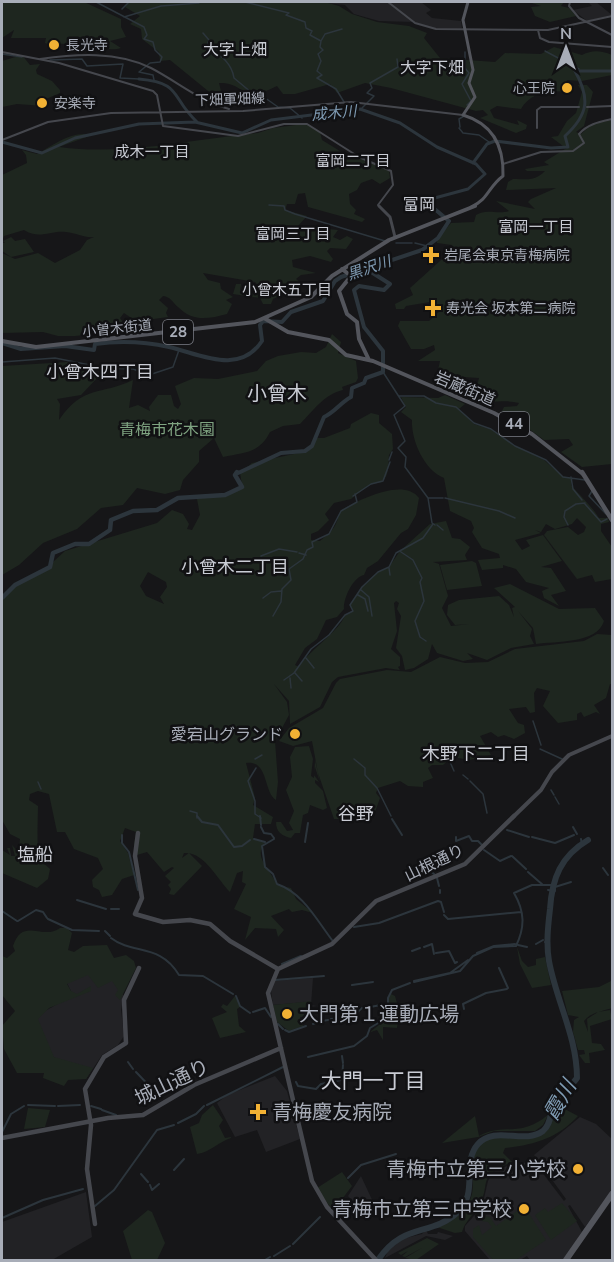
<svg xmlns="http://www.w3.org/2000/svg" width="614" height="1262" viewBox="0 0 614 1262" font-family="'Nunito Sans','Noto Sans JP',sans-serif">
<rect width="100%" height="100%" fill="#161618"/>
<path fill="#222225" d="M318,2H421L431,10L426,13L432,18L461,21L462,28L436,29L414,22L379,21L354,14L345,5Z
M596,2L612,15L587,21L573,10L592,6L589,3Z
M88,972L113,979L124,996L121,1010L124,1036L118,1045L102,1055L86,1079L52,1056L33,1018L73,995L67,983Z
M313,978L311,1005L317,1006L308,1007L307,1002L273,1005L271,991L273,981Z
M275,1076L287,1091L300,1139L266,1152L257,1130L235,1137L217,1103L227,1095Z
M580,1117L596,1124L612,1139V1191L585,1227L570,1205L568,1206L582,1232L564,1260H530L527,1256L520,1260H490L465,1231V1226L482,1207L488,1181L493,1172L512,1164L524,1163L531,1158L564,1201L566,1199L534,1155Z
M361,1176L374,1204L366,1208L363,1202L359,1208L348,1196Z
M86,1192L92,1237L52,1260H2V1222Z
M426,1230L428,1234H437L438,1232L453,1236L445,1240L426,1236L385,1258L389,1248L402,1239L422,1234Z"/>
<path fill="#1e261f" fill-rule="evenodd" d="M2,2H84L121,19V27L126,37L110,41L121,48C109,53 68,41 48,44L45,43L46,38H11L14,30L2,38Z
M119,2H325L339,6L352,14L377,22L409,26L427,33L424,38L440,58L495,62L505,53L541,54L554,47L582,55C592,50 600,50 612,55V75L582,81L567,80L565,92C548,89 529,94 521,109L497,106L490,110L494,118L519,125L517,120L527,125L526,129L516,133L480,118L488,115L483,110L476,111L391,88L365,83L337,93L330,84L295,94H283L277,86C239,105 246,82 219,83L223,99L213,95L170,60L160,61L159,52L142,39L141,29L130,24L140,16L125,7L127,3Z
M529,2H564L561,6L569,8L576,16L550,22L535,16L531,7L541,6Z
M22,55L30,65L40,64L36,70L37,74L52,81L60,90V93L39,102L47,104L44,106L17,104L2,107V61Z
M578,85H587L593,92L584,126L576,132L581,134L592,124L612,120V464L582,467L561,452L573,445L569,439L544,440L514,418L501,413L504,407L517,406L519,403C499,397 477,411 463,389L452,391L478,382L479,378L463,377L458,381L438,370L440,361H418L435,350L434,345L424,349H411L398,326L400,321H429L440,311L430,302L406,306L404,309H396L395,304L413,295L410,288L450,252L452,245L437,243V239L451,223L474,222L476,215C487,208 497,215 509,211L496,201L535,209L528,202L531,199L556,188L506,190L508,182L513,179C527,179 534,182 545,171H527L525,169L549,165L544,162L570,146H563L551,137L558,136L567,121L576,113L582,92Z
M296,125H308L320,132L322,140L348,156L353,153L389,171L390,178L380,184L372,179L361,183L357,190L349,194L350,204L356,210L354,214L365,219L362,222L308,207L305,193L298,194L295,204H287L285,210L307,216L298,226L338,230L333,237L340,240L347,236L353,239L346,249L330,248L327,251L333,259L331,262L310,256L292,260L293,267L316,273L301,275L296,279L304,285L273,299L271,304H263L260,298L233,294L236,284H241L240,290L249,293L258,290L259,286L255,282L203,273L208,280L220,283L221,289L233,297L226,300L232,304L227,314C208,319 193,322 178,307C172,302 171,297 163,296L159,300L168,308L166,313L168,317L146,320L147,330L143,329L140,324L124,313L120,318L124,324L119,331L75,336H58L43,332L2,333V253L15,259L38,253L55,263L80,250L87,240L94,237C84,238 77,233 66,232C50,230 40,240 24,230L4,236L2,241V175L27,163L26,155L22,150L37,154C54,145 72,130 92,135L59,147C126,156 191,139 258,133L273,128Z
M11,237L15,241L25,239L34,252L11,257L2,251V243H5L3,241Z
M332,334L341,342L338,353L356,361L358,378L356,382L342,387L343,390C323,395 314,410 300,424L283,426L270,432C259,454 244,452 223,457L214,438L199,451V462L183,480L180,490L165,494L137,488L123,505L101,508L77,529L43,543L19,565L2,575V366L68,362L101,374L81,395L57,399L60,404L59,420C84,384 100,396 133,380L129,408L138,405L150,411L149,407L158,395H171L174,406L178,409L181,404L175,386L194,378L218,379L257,371L266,361L278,356L301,352L316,353L326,347Z
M445,395L465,404L459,409L474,424L492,430L515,446L544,460L562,476L572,478L571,485C580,496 591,505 599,518H608L609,522L601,524V531L612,547V579L595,582L592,575L577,579L544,535L547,531L568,527L578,535L584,532L586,527L577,518L572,524L555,529L546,524L541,532L535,530L541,533L515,540L522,550L530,546L526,540L543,535L562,561L541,567L551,568L566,591L551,595L559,606L544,598L542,591L549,588L526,582L516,569L503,565V568L482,570L478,560L500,558L499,554L482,548L472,532L474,528L471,521L450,511L444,478C424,470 411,440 412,420L401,412L406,407L401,397L438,398Z
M371,413L379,415V423L392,434L393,449L389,455C388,465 390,474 382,482L369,485L351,499L334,503L325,514L329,520L318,531L311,534V540L320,541C328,534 334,530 337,521C339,517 338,512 343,509C359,500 404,477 419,498L416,515L408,529L401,533L378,561L367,568L364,575C353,577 343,599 344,609L337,617L326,620L317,639L305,648L295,665L299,667C309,650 340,631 345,615L353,611L350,605L362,587L378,572L389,567L400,551L430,524L446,521L452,538L460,539L470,547L465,555L467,560L433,562L439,564L448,596L442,608L451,626L470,624L455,625L447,615L448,605L459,600L499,596L509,605L514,617L512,608L515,607L494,588L510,584L559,609L595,608L604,621C597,644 556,641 536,644L533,628L518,611L532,629L530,636L534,644L511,648L487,660L467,653L473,659L463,661L437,653L432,644L428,659L414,668L405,670L402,656L396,648L401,616L397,609L399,603L396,601L394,603L397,631L391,649L400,657V666L398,667L400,670L386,668L338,677L332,682L320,707L290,724L289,701L274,684L287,702L289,715L275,741L278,782L276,800C263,792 269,760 246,763L255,798L253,805L273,817L271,824H255L253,838L265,843C252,857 272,871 277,885L291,888L296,899L313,913L302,910L292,912L289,909L271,916L284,930L278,937L276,929L255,928L245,940L251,917L234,909L246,884L242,882L243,871L237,873L230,892C218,880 204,851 184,853L182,858L189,853L202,866L174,895L169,894L171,889L168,885L171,882L165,876L174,868L172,867L164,872L147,852L137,855L134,845L136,832L125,828L120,841L128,853L134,875L122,879L112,895L102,897L99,890L93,887L92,880L103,869L98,858L74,849L65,832H57L49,794L38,791L30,794L29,800L38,806C38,812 37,844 38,846L22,851L19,848L20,839L10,834L2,820V596L12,586L41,573L65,551L157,523L172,510L183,514L189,524L187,529L192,530L200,515L197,499C212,495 232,499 242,485L240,473L252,463L308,451L313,447L314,438H324L350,428L351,424ZM148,572L166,582L167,587L160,597L164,604L146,596L140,586Z
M472,561L476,563L482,586L447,590L440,565Z
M597,634L612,635V684H610L606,698L594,705L600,714L596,712L584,717L581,712L577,714V720L558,723L543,706L550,691L537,688L534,693L535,712L530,713L526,707L509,709L518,723L524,725L525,733L514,739L504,735L498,737L491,732L480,736L491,755L470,760L452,757L443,765H432L428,768L433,778L423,782V787L408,786L400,781L378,788L376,793L380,798L373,818L369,819L363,811L368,819H334L318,773L312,741L293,746L279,741L289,728L323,708L336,683L340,679L387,670L411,672L440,657L465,663L488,662L515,649L584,641Z
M309,746L313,759L311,776L314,778L315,760L320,782L315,767L314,775L319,782L315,780V783L323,791L327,808L323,810L310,805L308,813L303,815L300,833H295L291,838C282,836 276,832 276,822H281L287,831L293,830L289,823L294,811L286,790L292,777L290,757L295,747Z
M12,845L22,856L38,858L50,869L48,879L37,888L2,873V850L10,855L7,848H10L11,856H15Z
M60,928H67L72,933L68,950L74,952L83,946L107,945L114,958L126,955L134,961L136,968L120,1000L115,995L118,990L112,981L98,988L88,975L67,984L71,991L77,994L91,986V991L49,1008L38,1019L54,1057L93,1068L86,1079L68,1080L64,1086L43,1078L44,1073H17L4,1049L2,1026L15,1011L2,995V956L7,958L15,951L13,946C23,916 42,941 60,928Z
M517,947L522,961L528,967L536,965V959L545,957L551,985L532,988L520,964Z
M611,981L612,1008C603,1011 591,1012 584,1021L588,1032L587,1019L598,1012L610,1010L612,1019L590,1026L592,1043L601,1044L605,1050L589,1053L590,1063H585L579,1055L585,1054L584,1050H578L573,1032L574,1020L579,1017L568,1015L562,991L599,987Z
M391,994L395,996L397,1003L405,1002L414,1018L421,1016L398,1020L397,1028L383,1027V1040L377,1030L370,1032L388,1018V999Z
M235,996L240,1007L237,1009L239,1026L246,1032L220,1038L212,1018L227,1012L221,1007L223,1004L227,1006Z
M312,1001L307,1003L309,1016L300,1017L303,1026L289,1031L277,1022L273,1005Z
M213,1105L223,1120L219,1126L225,1138L231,1137V1138C218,1142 211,1152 197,1154L190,1127L199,1123L202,1115Z
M557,1105L578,1116C558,1138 534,1145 505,1148L503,1153L512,1162C473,1178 494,1184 477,1208C471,1217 465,1222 462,1232L455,1233L434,1226C499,1204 457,1170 480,1145C497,1127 529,1147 546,1130C553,1124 553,1113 557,1105Z
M28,1108L50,1110L45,1127L24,1129Z
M548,1115L543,1125L535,1131H494L478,1137L442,1143L475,1116L479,1136C504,1122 518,1139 548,1115Z
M342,1172L352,1186L333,1211L317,1188Z
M562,1203L577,1221L551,1240L535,1215L545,1208L548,1212Z
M524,1206L546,1240L516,1260H493L473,1237V1229L479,1225L482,1235L492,1227L488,1222L482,1221L484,1216L490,1217L496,1226Z
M148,1210L152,1212L165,1243L157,1260H132L123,1231Z
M427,1238L439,1244L416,1260L405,1258L422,1248L405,1257L402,1256L408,1251L401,1255L398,1253Z"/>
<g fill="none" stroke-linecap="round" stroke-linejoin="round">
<path stroke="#2c353c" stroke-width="1.5" d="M96,2L144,27L147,35L144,39L153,42L155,50L162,57L160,62L150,63L139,72L153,75L154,80
M245,2L289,13L286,15L305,22L306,28L312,31L310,35L321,41L320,47L323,50L318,54L321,61L317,71L322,75L317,78L336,89L349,110
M122,9L129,2H134
M124,17L161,6L199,3
M203,33L209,40L207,45C219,54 232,63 234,78L252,93L261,95L278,107L290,108L302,118
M321,41L325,34L342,29
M545,51L579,69
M465,52V68L469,73L462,84L471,101L467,105
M2,54L22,57
M50,60L82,59L87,66L123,64L120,78L139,79
M361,109L374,96L367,93L372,88L370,83L398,67L397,59
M460,127L459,119L464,116
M459,128L463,133L479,135L489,142
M269,205L284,206L285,210L295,214L385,241
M396,243H412
M415,243L427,246
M2,362L55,358L105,368L133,369L149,375L173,367L179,350
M383,372L405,406L394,415L405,441L398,448L406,457L405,467L428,498L432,523L435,525
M399,396H424L436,403L456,407L474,423L491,429L515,446L546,460L563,477L585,480
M389,460L392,452
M571,477L573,489L582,500
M592,491L589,496L606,514
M353,496L371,484L383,481L390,462
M428,498H443
M445,498L499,511L515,518
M585,504L601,522L607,519
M437,525L443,530
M568,525L564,517L565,511L576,504L585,503
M401,552L413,560L422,578L420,582L424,601L415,621L420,637L426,641
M299,553L306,555
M261,556L279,549L297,552
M389,568L390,575
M361,590L369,597L372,616
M358,595L365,599L368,611
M263,598L271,592L281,591
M273,616L281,602L282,589L291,580L289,569L303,559L307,550L313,547L312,542L329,534L341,511L357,502L355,494
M306,658L314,668
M295,673L302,681
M290,678L291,688
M284,680L294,673L311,649L329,635L345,615L353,611L350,605L362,587L378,572L389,567L396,553L423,538L433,524
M533,721L541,745
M540,749L562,759
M255,759L262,755
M354,759L365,768V775L377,788L391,816
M450,762L454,771
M256,768L248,781L255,801V814L261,818
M463,775L468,779
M470,781L483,794L487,813
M38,782L41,789
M551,790L554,795
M555,797L559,804
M190,811L197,813V818"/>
<path stroke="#2c353c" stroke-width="2" d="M197,816L202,822L218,825L234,847L242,846L250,840
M260,816L261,825
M392,819L402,835
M261,827L264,833L271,834L274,838
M573,827L577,834
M507,830L529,837
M122,835V843L129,852L138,890
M456,837V841L469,836L472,841H478L482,845
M532,837L555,843L574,835
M254,839L265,842
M274,839L262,846L265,867L273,874L277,884C303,893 316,919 332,940
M581,839L582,845
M305,842L308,823
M484,850L500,861L511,856
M512,856L526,869
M418,861L434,874
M603,868L608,875
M528,872L543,885
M437,878L439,886
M440,890V893
M548,890L554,891
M555,891V887L571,882
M77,900L106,909
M111,909H119
M2,911L17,921
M444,915L448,919L521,912
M48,919L72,930L99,931
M18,921L36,910L43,912L47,918
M354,927L379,923L438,901L441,902L444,912
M105,931L110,936
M111,938C133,955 160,943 179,975L203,976L233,994
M545,942L548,943
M536,944L543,940
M518,945L527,947
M424,947L432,944L434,954
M412,951L420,948
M436,953L449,951L455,963L457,962
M477,953L494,946L515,944
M282,964L301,956
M499,968L508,988
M275,980L324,976
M414,981L450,973L468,960
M414,982L460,971L473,956L493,947L516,946C525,927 525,912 514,893L532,885H552
M352,985L373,982
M236,996L240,1006L250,1013
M370,1007L381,1005
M464,1009L463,1004L486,993L507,989
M253,1012L265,1008L271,1017
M353,1016L362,1008
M344,1017H349
M331,1019L340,1018
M322,1021L328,1020
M278,1024L283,1029
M313,1024L319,1022
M285,1030L289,1032L306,1026
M342,1056L343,1063
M308,1057L354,1046L367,1036L370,1028L388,1017V998L392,990L410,983
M128,1062L133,1069
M136,1072L157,1094
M342,1079L343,1065
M296,1082L298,1086L316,1089L321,1084L341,1080
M28,1105L55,1106
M207,1105L283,1067
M58,1106L80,1105
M91,1106L101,1109
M102,1110L116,1115
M178,1123L196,1114L204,1106
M2,1132L11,1114L24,1106
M174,1170L184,1159
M141,1174L148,1182
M348,1178L361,1165L396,1154
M150,1185L152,1190L159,1184
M95,1206L114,1190L157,1130L174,1125
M2,1218L43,1200L83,1189
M293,1244L320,1217
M274,1256L290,1246
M265,1260L270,1257"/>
<path stroke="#2c353c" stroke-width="3" d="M139,79C183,83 170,97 197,122
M2,142L42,153L75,138L139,124L195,122L242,133L271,120L360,109L400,123L437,147L476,164L485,174L468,189L431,199L429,204L433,207
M473,163L487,144L495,141L551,148L568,147L565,136C589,114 590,98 575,71H612"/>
<path stroke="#2c353c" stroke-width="4" d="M2,343L21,349L65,346L94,350L95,344C118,341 146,342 169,347C200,354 239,376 262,341L260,325L263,321L282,322L291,312L323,301L335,281L341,277L422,250L438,238L449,221L431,206
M236,474L281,453L305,451L312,446L324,417C335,412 340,403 351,397L352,388L364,383L366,378L383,372V351L364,327L354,290L359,286L384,290L390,284L368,270"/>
<path stroke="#2c353c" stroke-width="4.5" d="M2,598L15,585L50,567L53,553L75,544H89L110,530L111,520L133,511L157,510L178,498L225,495L242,487L235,475L237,472"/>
<path stroke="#2c353c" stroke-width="6" d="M378,1260C403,1222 431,1237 458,1212C479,1193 461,1163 478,1144C495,1125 524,1145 543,1131C552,1124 550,1110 555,1101C561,1092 571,1087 577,1078C577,1037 556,1000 549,961C546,944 548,926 550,909C552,878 561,856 588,840"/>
<path stroke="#45474d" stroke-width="2" d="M388,2L415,23L436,29L548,30L612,16
M570,2L569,6L579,18L612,35
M538,30L540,38L549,42L612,47
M2,52L59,63L153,91L157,95L163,126L238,136L284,124H307L359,157L391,171L393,185L378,205L380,207
M40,59C76,54 117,51 151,68C178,82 199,101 229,109
M587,107L612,106
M537,128V110L541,107H579
M2,140L48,122L111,113L243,111L351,102L463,115
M503,164L541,152L573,151L584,143L579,134C588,124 599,122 612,119"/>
<path stroke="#45474d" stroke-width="3" d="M379,206L390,217L395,237"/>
<path stroke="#45474d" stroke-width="4" d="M512,818L541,790L552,772L569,755L612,736"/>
<path stroke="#45474d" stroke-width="4.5" d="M138,833L135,856L142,898L135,914L163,922L190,920L210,924L230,941L278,969
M278,969L332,944L376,901L465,864L514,816
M278,969L268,993L312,1181L327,1207L376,1260
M2,1138L108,1118L143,1115L194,1085L281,1048
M95,1224L87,1169L91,1125L85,1089L104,1057L126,1043L124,1000L139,968"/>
<path stroke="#53555c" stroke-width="3" d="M468,2L463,20L473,70L469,83L475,97L463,115C493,124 504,146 503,176C488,187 489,199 471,207"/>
<path stroke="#53555c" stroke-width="4" d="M342,269L351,276L339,291L347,314L357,322L359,339L369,360
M264,318L288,332L329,340L346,355L373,361L494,413L532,434L583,474
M2,341L36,347L255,322L311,297L332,276L389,240L475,206"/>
<path stroke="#53555c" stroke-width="4.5" d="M582,472L612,520"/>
<path stroke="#53555c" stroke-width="6" d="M566,1260L612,1194"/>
</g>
<g fill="#f2b134" stroke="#111113" stroke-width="2">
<circle cx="54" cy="45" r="6"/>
<circle cx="567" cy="88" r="6"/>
<circle cx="42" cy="103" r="6"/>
<path d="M428 246h6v6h6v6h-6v6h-6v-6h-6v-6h6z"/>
<path d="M430 299h6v6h6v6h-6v6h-6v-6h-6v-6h6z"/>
<circle cx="295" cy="734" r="6"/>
<circle cx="287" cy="1014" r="6"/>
<path d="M255 1103h6v6h6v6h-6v6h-6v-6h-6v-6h6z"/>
<circle cx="578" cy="1169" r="6"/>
<circle cx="524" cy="1209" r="6"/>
</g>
<g text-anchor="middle" stroke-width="5" stroke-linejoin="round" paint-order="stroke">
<g font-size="14" fill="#a8adb8" stroke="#111113" text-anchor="start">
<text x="66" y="50">長光寺</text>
<text x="555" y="93" text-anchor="end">心王院</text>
<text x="54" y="108">安楽寺</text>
<text x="444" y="260">岩尾会東京青梅病院</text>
<text x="446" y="313">寿光会 坂本第二病院</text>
</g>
<g font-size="14" fill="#a8adb8" stroke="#111113">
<text transform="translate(230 99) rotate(-2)" y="5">下畑軍畑線</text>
<text transform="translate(117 328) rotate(-6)" y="5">小曽木街道</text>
</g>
<g font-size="15" font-style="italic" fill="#7f9bb3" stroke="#111113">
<text transform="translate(334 113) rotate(-5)" y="5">成木川</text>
<text transform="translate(369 268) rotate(-19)" y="5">黒沢川</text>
</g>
<g font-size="15" fill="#c9ccd4" stroke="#111113">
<text x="152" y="157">成木一丁目</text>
<text x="353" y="166">富岡二丁目</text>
<text x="536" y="232">富岡一丁目</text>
<text x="293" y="239">富岡三丁目</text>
<text x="287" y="295">小曾木五丁目</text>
</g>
<g fill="#111113" stroke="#7b7e86" stroke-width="1.5">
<rect x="163" y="320" width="30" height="24" rx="4.5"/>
<rect x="499" y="412" width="30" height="24" rx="4.5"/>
</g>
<g font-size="15" font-weight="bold" fill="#a8adb8">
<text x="178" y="337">28</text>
<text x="514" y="429">44</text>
</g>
<g font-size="16" fill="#c9ccd4" stroke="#111113">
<text x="235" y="55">大字上畑</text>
<text x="432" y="73">大字下畑</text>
<text x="419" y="210">富岡</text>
</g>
<g font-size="16" fill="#a8adb8" stroke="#111113">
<text transform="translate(465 388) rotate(23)" y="6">岩蔵街道</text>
<text transform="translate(434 862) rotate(-26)" y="6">山根通り</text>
</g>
<g font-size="16" fill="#7fa381" stroke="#111113">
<text x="167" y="435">青梅市花木園</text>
</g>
<g font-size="16" fill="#a8adb8" stroke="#111113" text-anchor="end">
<text x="283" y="740">愛宕山グランド</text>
</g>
<g font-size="18" fill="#c9ccd4" stroke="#111113">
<text x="100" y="378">小曾木四丁目</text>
<text x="235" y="573">小曾木二丁目</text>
<text x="476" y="760">木野下二丁目</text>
<text x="356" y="820">谷野</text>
<text x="35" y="861">塩船</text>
</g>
<g font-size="20" fill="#c9ccd4" stroke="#111113">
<text x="277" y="400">小曾木</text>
</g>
<g font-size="20" fill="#a8adb8" stroke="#111113" text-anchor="start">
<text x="299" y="1021">大門第１運動広場</text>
<text x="272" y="1119">青梅慶友病院</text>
<text x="566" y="1176" text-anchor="end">青梅市立第三小学校</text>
<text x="512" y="1216" text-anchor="end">青梅市立第三中学校</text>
</g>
<g font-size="20" fill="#a8adb8" stroke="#111113">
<text transform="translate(172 1082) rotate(-26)" y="7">城山通り</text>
</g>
<g font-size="21" fill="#c9ccd4" stroke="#111113">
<text x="373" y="1088">大門一丁目</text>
</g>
<g font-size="21" font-style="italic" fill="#7f9bb3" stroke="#111113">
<text transform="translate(560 1100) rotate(-60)" y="7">霞川</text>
</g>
</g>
<rect width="614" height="1262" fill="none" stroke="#a8adb8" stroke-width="6"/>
<g transform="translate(566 48)" stroke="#111113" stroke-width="4.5" paint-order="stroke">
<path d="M0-4.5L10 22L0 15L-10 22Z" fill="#a8adb8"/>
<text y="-9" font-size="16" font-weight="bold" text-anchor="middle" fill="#a8adb8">N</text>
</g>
</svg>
